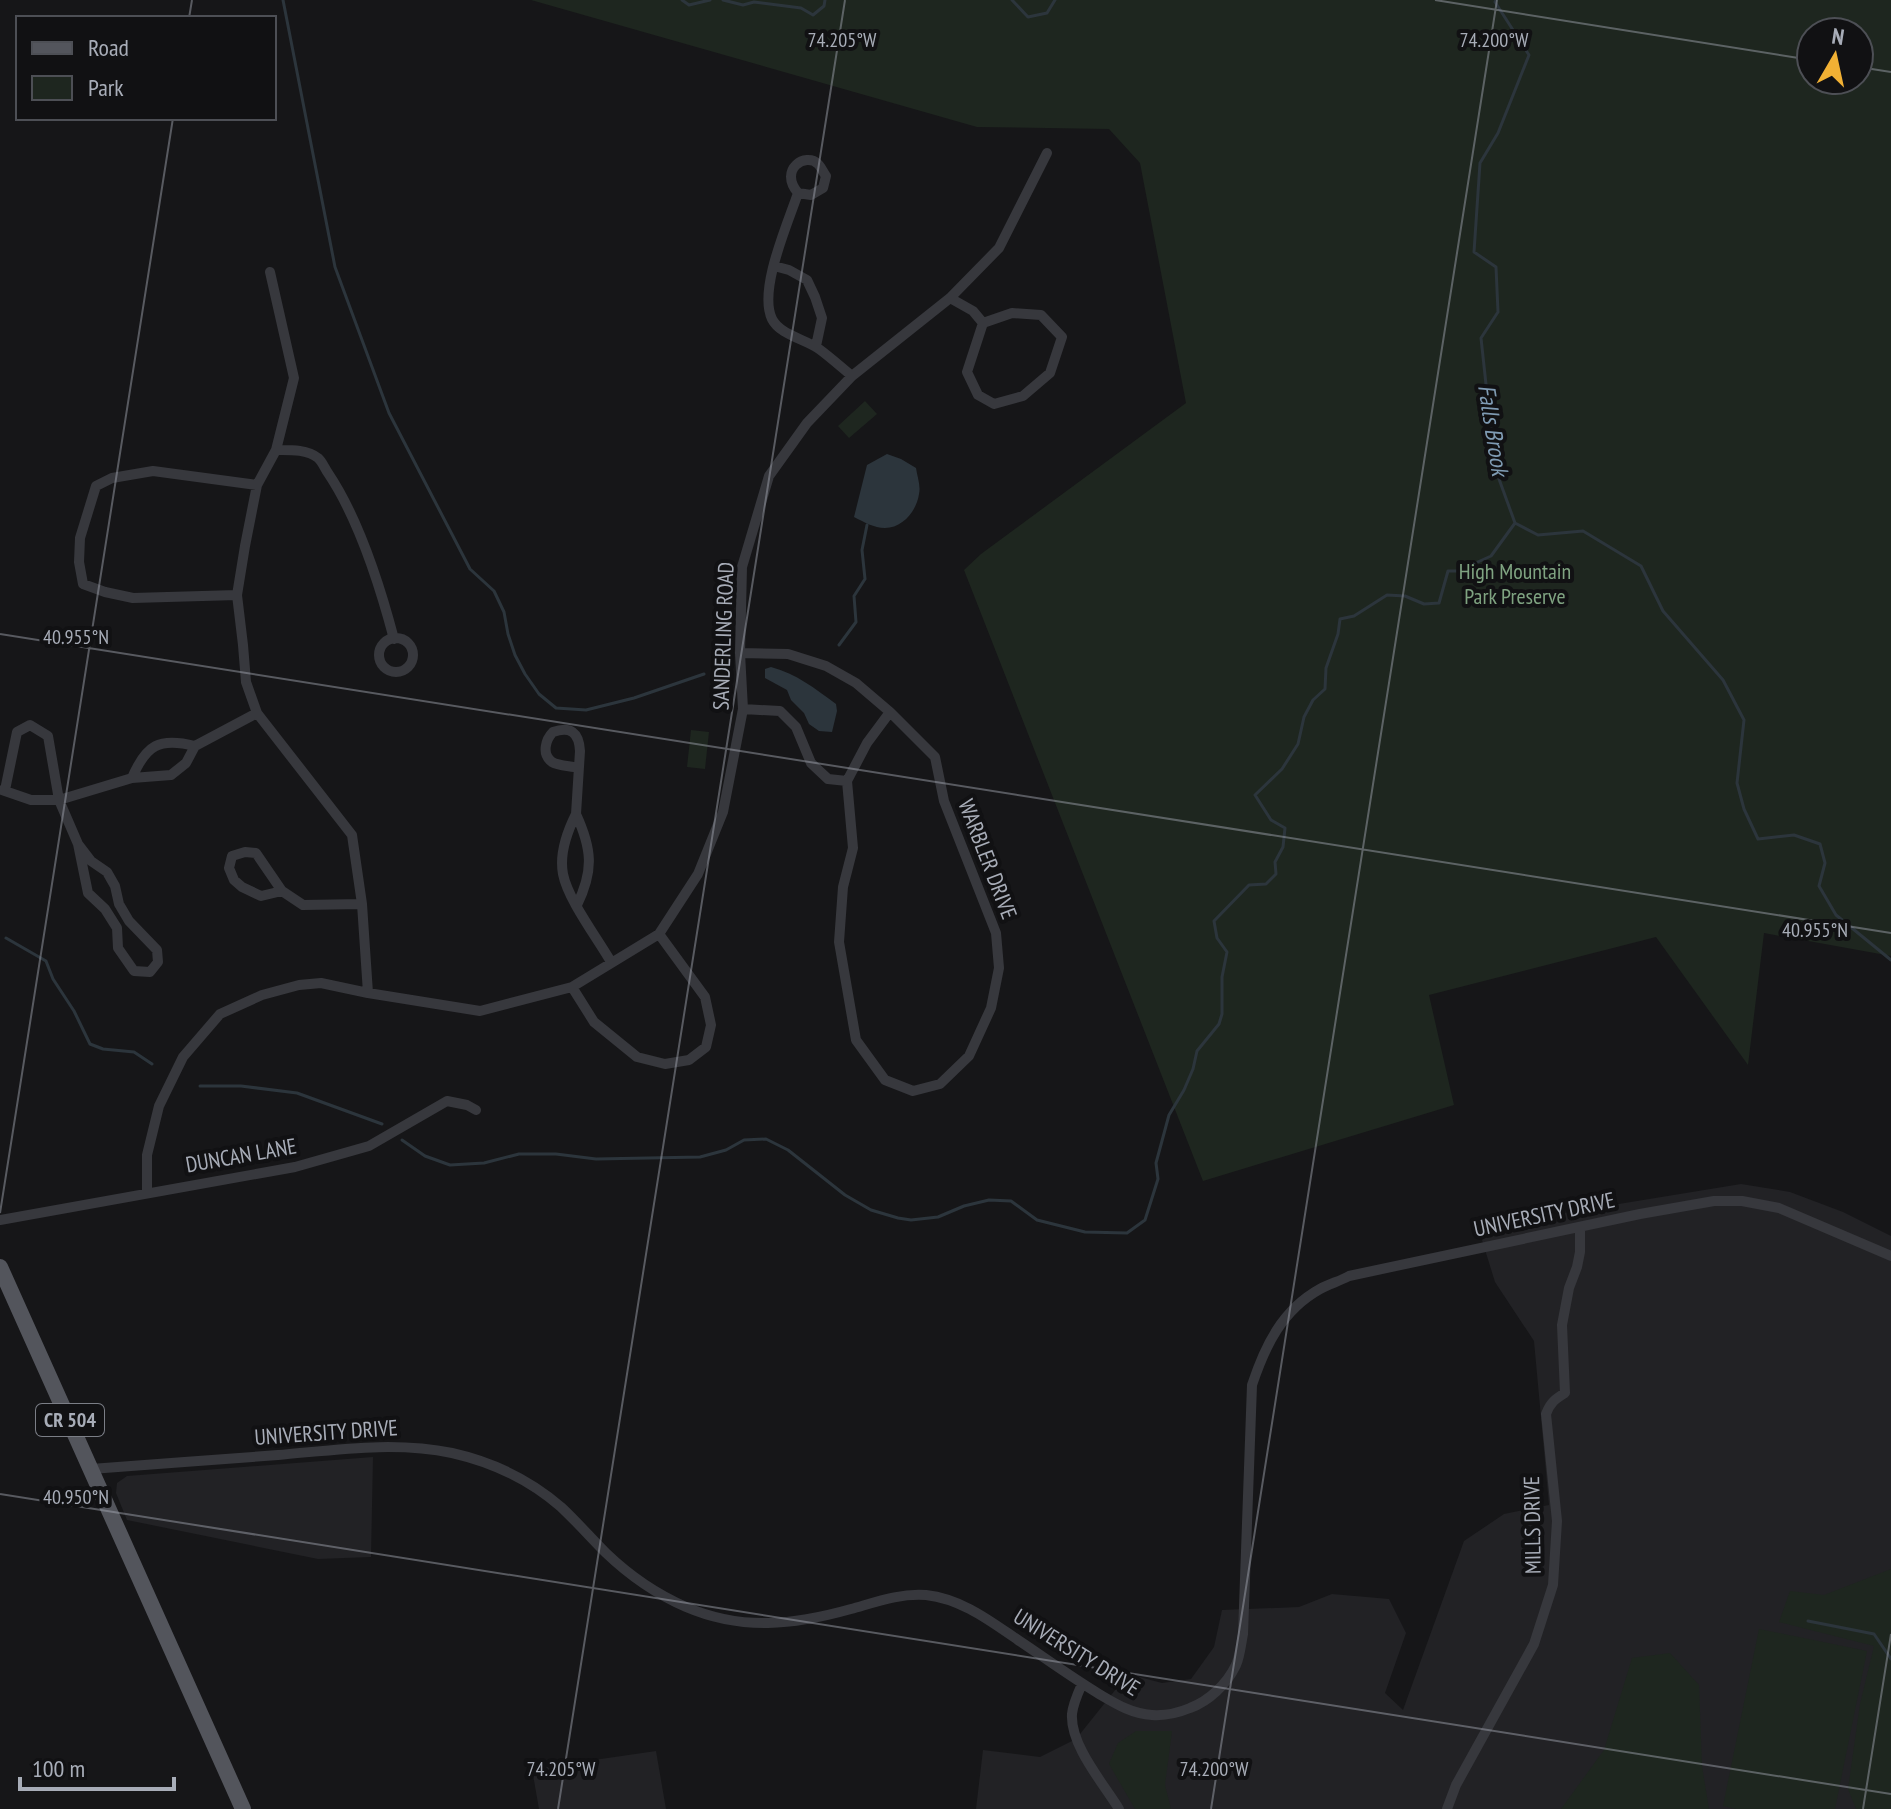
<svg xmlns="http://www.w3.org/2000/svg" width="1891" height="1809" viewBox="0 0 1891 1809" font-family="'PT Sans Narrow',sans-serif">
<rect width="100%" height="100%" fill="#161618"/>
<path fill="#222225" d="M1741,1184L1790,1192L1843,1212L1891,1236V1809H976L983,1750L1040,1757L1076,1739L1128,1674L1162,1683L1191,1679L1214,1647L1222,1610L1299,1607L1332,1594L1389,1599L1406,1633L1385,1693L1403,1710L1464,1541L1504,1514L1549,1505L1534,1341L1495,1282L1478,1227Z
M373,1457L371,1557L318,1559L127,1520L116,1493L117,1483L127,1476Z
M656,1751L666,1809H539L532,1769Z"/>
<path fill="#1e261f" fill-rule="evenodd" d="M531,0H1891V956L1764,933L1748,1065L1656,937L1429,995L1454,1105L1203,1181L964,570L981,554L1186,403L1140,163L1109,129L977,127ZM1811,32H1859V80H1811Z
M865,401L877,414L849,438L838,426Z
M691,730L709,732L705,769L687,767Z
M1891,1569V1809H1856L1848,1789L1860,1704L1874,1646L1779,1622L1790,1591L1824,1595Z
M1759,1629L1867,1651L1835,1809H1736L1723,1806Z
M1670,1653L1699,1685L1702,1766L1709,1809H1561L1604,1750L1632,1658Z
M1136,1731H1172L1165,1785L1171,1809H1135L1109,1764L1118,1743Z"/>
<path fill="#2c353c" d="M887,454L901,459L916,468C917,476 921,486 919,494C917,510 903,528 885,528C874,528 864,522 854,517L867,465Z
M771,667C797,674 814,688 836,704L837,711L832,732L819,731L809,724L804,713L791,700L787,690L765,678V669Z"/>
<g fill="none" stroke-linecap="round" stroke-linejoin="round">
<path stroke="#2c353c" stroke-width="3" d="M283,0L335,267L389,413L470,569L494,591L504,612L508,634L515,655L525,674L539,694L556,708L586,710L634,698L704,674
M682,0L689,5L710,0
M723,0L743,5L754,2L801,8L813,15L824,6L825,0
M1012,0L1028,17L1047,13L1055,0
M1496,0L1495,2L1529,55L1498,133L1480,163L1474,252L1496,267L1498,312L1481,338L1495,468L1515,523L1538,535L1583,531L1641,566L1663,611L1723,680L1744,720L1737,783L1744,809L1758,839L1794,835L1820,844L1825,863L1819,886L1836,915L1891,960
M839,645L856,622L854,596L865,579L862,550L867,525
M6,938L46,961L53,979L74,1011L90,1044L103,1049L134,1052L152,1064
M200,1086H241L297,1093L382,1124
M402,1140L425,1156L450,1165L484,1163L519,1154H556L596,1159L700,1157L726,1150L744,1140L766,1139L788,1150L845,1195L871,1210L898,1218L911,1220L938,1217L964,1206L989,1200L1011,1201L1037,1220L1085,1232L1127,1233L1145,1220L1158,1179L1156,1163L1169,1115L1184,1090L1193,1069L1197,1051L1219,1024L1222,1014V977L1227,952L1217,938L1214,921L1249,885L1266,884L1276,874L1275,862L1283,847L1285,828L1271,820L1255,795L1282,769L1298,744L1304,717L1313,700L1325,689L1326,668L1338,634L1340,619L1354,616L1387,595L1405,596L1424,604L1439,603L1448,571H1461L1469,566L1491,556L1515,523
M1808,1621L1874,1634L1891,1659"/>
<path stroke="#37383d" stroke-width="10" d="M798,193C778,169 806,152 818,164C819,164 825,175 826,176L823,188L811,195L798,193C788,223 758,290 772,319C780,335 805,339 819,349C830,357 841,367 852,376
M774,266L789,270L807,280L815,297L822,318L816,346
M270,272L294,378L276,450L257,485L245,546L237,595L243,645L246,682L257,713L352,835L362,904L368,993
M950,298L973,311L983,323
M1012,313L1041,315L1062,337L1050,373L1023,396L994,404L978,395L967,372L983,323Z
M276,450C289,450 307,449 318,458C322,461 325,469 328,473C359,519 380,586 394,639
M237,595L133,598L105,592L83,584L79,562L80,538L96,486L112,478L153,471L257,485
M379 655a17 17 0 1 1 34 0a17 17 0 1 1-34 0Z
M740,653L788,654L826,666L856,683L890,712L935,757L944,801L996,933L999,968L991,1008L969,1056L940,1084L913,1091L885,1080L856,1040L839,942L843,887L853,848L847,781L867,743L890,712
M743,709L780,711L796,727L811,763L828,779L847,781
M195,746L257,713
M2,790L31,800H59L132,778L171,775L186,763L195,746C159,737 146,745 132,778
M5,790L17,732L30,725L48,736L59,800L78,844L88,893L105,909L117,928L118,948L134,971L150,972L158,962L157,950L129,921L119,904L115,886L107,872L91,861L78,844
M576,814L580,751C579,732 570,726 553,732C546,739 541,754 552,762C558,766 571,766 578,768
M245,852L256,853L282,891L261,896L242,887L234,880L229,868L232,856Z
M282,891L303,905L362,904
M577,905C594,870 592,849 576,814C567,832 559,853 563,874C568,900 598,939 611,962
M572,987L594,1022L637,1057L665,1064L689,1060L706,1047L711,1025L705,997L659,934
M147,1193V1155L159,1106L183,1057L220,1014L262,995L299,985L321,983L368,993L480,1011L572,987L659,934L698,874L723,812L743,709L740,653L742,567L769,476L807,423L852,376L950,298L999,248L1047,153
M0,1220L295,1167L369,1146L447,1101L467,1105L476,1110
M91,1469C153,1464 216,1460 278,1455C336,1450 394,1441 452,1453C492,1462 530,1480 561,1507C577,1522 591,1538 606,1553C630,1576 656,1594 686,1607C742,1631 794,1625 851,1609C876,1602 900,1593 926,1595C962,1599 990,1621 1018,1640C1045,1658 1071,1677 1099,1694C1116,1704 1132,1714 1152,1715C1166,1716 1178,1713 1190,1708C1209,1701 1227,1684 1236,1665C1240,1656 1241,1644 1243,1634L1252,1385C1265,1346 1282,1310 1320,1289C1329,1284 1340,1281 1349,1276L1640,1214L1714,1201H1742L1779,1208L1891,1256
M1082,1684C1078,1693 1073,1704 1072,1714C1070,1745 1103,1783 1119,1809
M1447,1809L1456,1785L1534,1644L1553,1585L1557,1521L1546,1414C1550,1403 1555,1399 1565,1393L1562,1325L1569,1288L1577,1267L1580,1252V1227"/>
<path stroke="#53555c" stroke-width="16" d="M0,1267L243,1809"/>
</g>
<path fill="none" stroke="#a8adb8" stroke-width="2" stroke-opacity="0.45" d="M1435,0L1811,60M189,18L192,0M1859,67L1891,72M0,634L1891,933M0,1213L173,118M0,1494L1891,1794M558,1809L845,0M1211,1809L1497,0M1863,1809L1891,1634"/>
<g text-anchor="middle" stroke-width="8" stroke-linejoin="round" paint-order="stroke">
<rect fill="#111113" stroke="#7b7e86" stroke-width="2" x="36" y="1404" width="68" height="32" rx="6"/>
<g font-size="20" font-weight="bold" fill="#a8adb8">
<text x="70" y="1427">CR 504</text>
</g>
<g font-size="22" fill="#7fa381" stroke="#111113">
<text x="1515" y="579">High Mountain<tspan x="1515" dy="25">Park Preserve</tspan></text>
</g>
<g font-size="22" fill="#a8adb8" stroke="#111113">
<text transform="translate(723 636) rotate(-88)" y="8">SANDERLING ROAD</text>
<text transform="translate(988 859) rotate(69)" y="8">WARBLER DRIVE</text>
<text transform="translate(241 1155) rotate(-10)" y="8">DUNCAN LANE</text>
<text transform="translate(1544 1214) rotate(-12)" y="8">UNIVERSITY DRIVE</text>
<text transform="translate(326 1432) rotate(-4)" y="8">UNIVERSITY DRIVE</text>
<text transform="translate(1532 1525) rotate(-91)" y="8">MILLS DRIVE</text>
<text transform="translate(1077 1652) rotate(32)" y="8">UNIVERSITY DRIVE</text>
</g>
<g font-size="24" font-style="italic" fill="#7f9bb3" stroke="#111113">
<text transform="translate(1493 430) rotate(81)" y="8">Falls Brook</text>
</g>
</g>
<g font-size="20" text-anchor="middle" fill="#a8adb8" stroke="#111113" stroke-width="8" stroke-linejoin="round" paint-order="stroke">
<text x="842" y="47">74.205°W</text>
<text x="1494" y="47">74.200°W</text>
<text x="76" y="644">40.955°N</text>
<text x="1815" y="937">40.955°N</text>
<text x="76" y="1504">40.950°N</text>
<text x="561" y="1776">74.205°W</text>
<text x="1214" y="1776">74.200°W</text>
</g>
<rect x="16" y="16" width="260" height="104" fill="#111113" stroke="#4d4f55" stroke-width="2"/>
<rect x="32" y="42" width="40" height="12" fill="#53555c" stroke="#4d4f55" stroke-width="2"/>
<text x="88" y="56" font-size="24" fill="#a8adb8">Road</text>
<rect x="32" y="76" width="40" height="24" fill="#1e261f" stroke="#4d4f55" stroke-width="2"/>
<text x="88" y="96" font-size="24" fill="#a8adb8">Park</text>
<g transform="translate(1835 56) rotate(9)"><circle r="38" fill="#111113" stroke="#4d4f55" stroke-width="2"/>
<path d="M0-6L14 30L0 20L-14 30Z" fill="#f2b134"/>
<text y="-12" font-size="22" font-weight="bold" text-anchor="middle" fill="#a8adb8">N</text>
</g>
<path d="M20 1777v12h154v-12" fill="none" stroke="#a8adb8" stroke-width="4"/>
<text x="32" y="1777" font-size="24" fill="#a8adb8" stroke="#111113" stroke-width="6" paint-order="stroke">100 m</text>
</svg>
